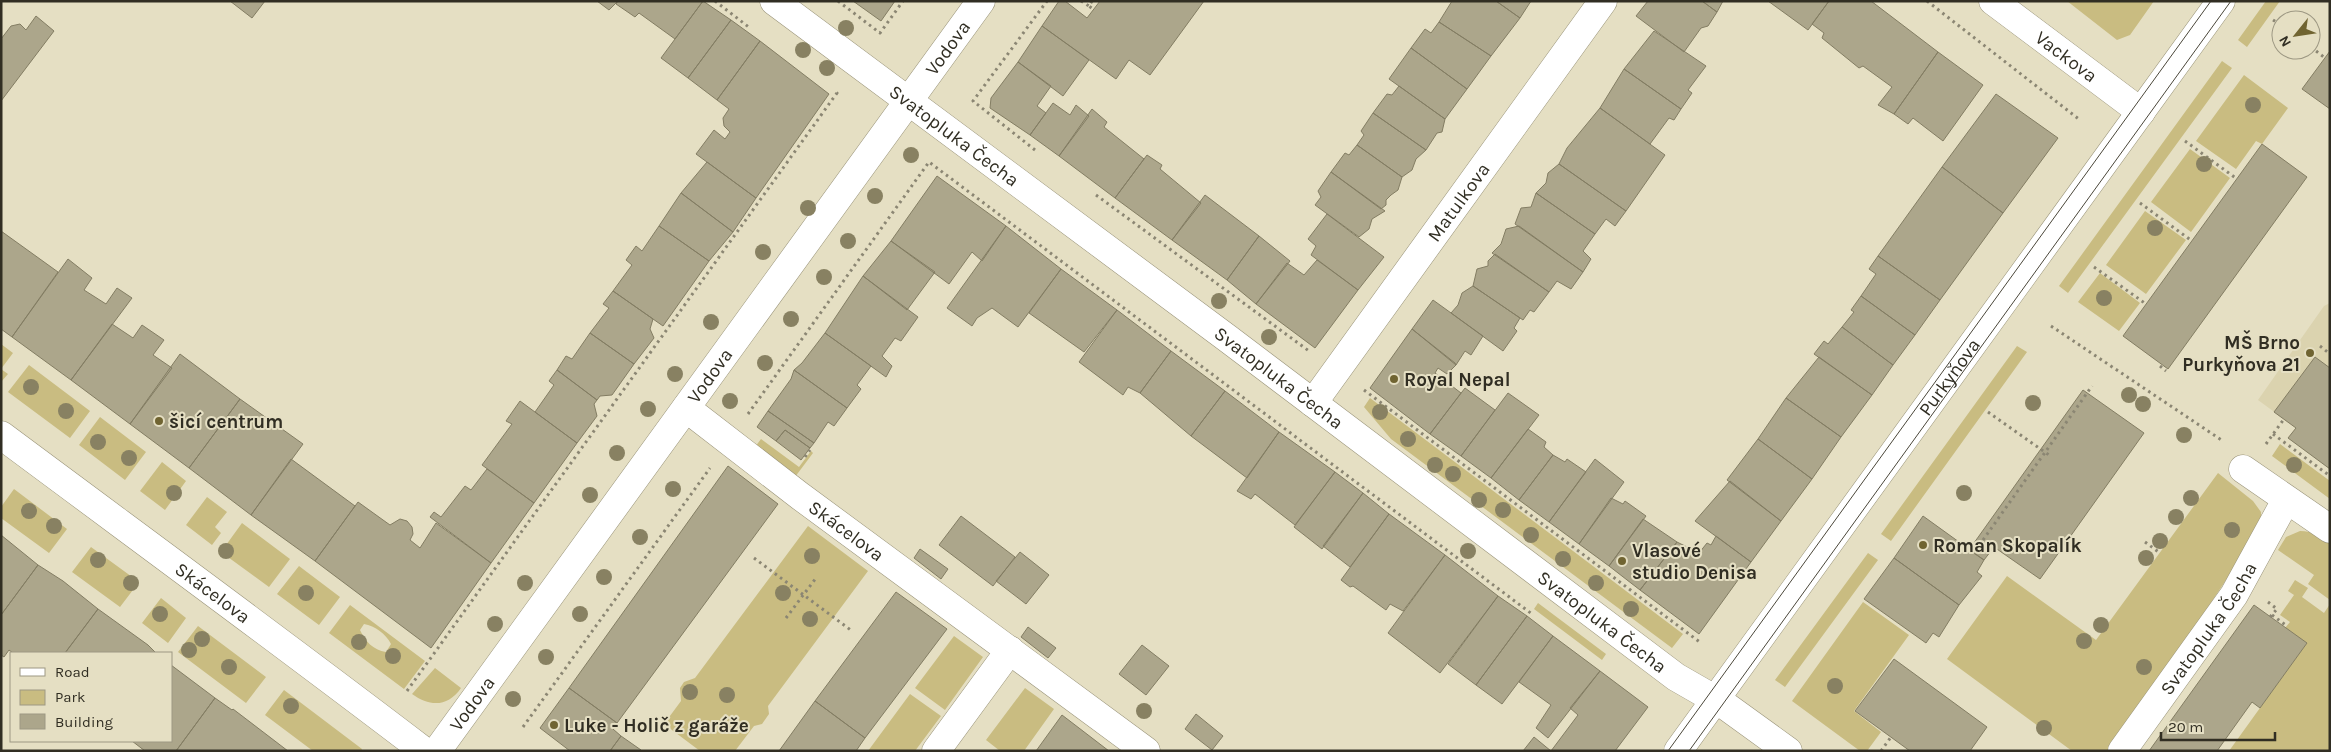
<svg xmlns="http://www.w3.org/2000/svg" width="2331" height="752" viewBox="0 0 2331 752" font-family="Karla,sans-serif">
<rect width="100%" height="100%" fill="#e5dfc3"/>
<path fill="#dbd3af" d="M2330,303V469L2288,438L2296,428L2258,400L2324,306Z"/>
<path fill="#c9bc81" fill-rule="evenodd" d="M2067,1H2154L2130,35L2117,40Z
M2266,1H2280L2247,47L2238,40Z
M2222,61L2232,68L2068,293L2059,286Z
M2244,75L2288,108L2262,144L2256,141L2236,169L2196,141Z
M2190,149L2230,178L2191,232L2151,202Z
M2145,211L2186,240L2146,294L2106,265Z
M2100,273L2140,303L2119,331L2078,302Z
M1,344L13,353L1,369L8,374L1,382Z
M2017,346L2027,352L1891,541L1881,534Z
M29,365L90,411L70,438L8,392Z
M1370,398L1683,634L1672,648L1391,439L1364,407Z
M100,417L146,452L125,480L79,445Z
M761,439L799,467L811,451L813,453L795,477L755,447Z
M2280,444L2330,481V499L2272,456Z
M162,462L186,481L165,510L140,491Z
M2218,473L2253,501L2261,512V522L2242,556L2112,751H2072L1947,659L2007,576L2096,640Z
M14,489L67,529L49,553L1,518V507Z
M207,497L227,512L215,527L221,533L212,545L186,525Z
M242,523L290,559L269,587L221,552Z
M808,526L868,571L768,706L769,714L762,724L754,726L735,751H700L664,724L681,701L680,688L684,682L695,678Z
M2300,531C2313,531 2320,537 2330,544V600L2308,584L2314,575L2278,550L2286,537Z
M91,547L139,582L120,607L72,572Z
M1868,553L1878,560L1785,687L1775,680Z
M299,566L340,597L319,625L277,594Z
M2295,580L2308,588L2302,597L2324,613L2330,604V751H2229L2306,644L2285,628L2290,622L2280,615L2294,595L2288,591Z
M161,598L186,618L168,643L142,623Z
M1863,602L1909,635L1854,711L1881,732L1867,751H1860L1792,701Z
M1538,603L1606,654L1602,660L1534,609Z
M350,605L425,661L404,689L329,633ZM364,624C375,626 386,634 391,644L386,652C373,650 365,641 360,630Z
M198,626L266,677L246,703L178,652Z
M954,636L983,657L945,710L915,688Z
M435,668L461,688C448,707 430,707 412,694Z
M1025,688L1054,709L1024,751H1000L986,740Z
M284,690L362,749L361,751H313L265,715Z
M910,694L941,716L915,751H868Z"/>
<path fill="#aca68b" stroke="#837d63" d="M230,1H265L252,18Z
M597,1H618L609,10Z
M618,1H703L675,39L639,13L635,17L616,4Z
M703,1L731,20L688,78L661,58Z
M853,1H895L881,21Z
M1059,1H1065L1087,18L1100,1H1204L1150,75L1129,60L1116,79L1042,26Z
M1452,1H1496L1520,18L1491,56L1439,22Z
M1496,1H1531L1520,18Z
M1648,1H1702L1717,12L1708,26L1701,28L1684,52L1636,16Z
M1702,1H1723L1717,12Z
M1768,1H1829L1808,30Z
M1829,1H1871L1938,52L1894,114L1878,105L1892,87L1863,66L1859,68L1822,38L1824,33L1812,24Z
M36,16L54,31L1,101V39L11,26L20,24L26,30Z
M731,20L760,41L717,100L688,78Z
M1439,22L1491,56L1467,89L1411,48L1425,29L1431,33Z
M1042,26L1089,60L1063,96L1018,62Z
M1654,31L1706,66L1688,90L1692,93L1681,109L1624,69Z
M760,41L829,94L756,198L696,154L714,130L725,139L730,132L724,126L723,118L729,109L717,100Z
M1411,48L1467,89L1445,119L1389,79Z
M2330,51V109L2302,89Z
M1938,52L1983,85L1943,141L1913,118L1908,124L1894,114Z
M1018,62L1051,86L1037,106L1046,113L1030,135L990,108L991,98Z
M1624,69L1681,109L1674,120L1669,118L1650,144L1600,108Z
M1399,86L1445,119L1442,132L1437,133L1426,150L1373,113L1387,94L1392,95Z
M1996,94L2058,138L2003,213L1942,167Z
M1053,103L1070,115L1076,105L1089,116L1059,156L1030,135Z
M1600,108L1665,155L1626,211L1559,164L1567,148Z
M1092,109L1107,122L1104,127L1144,159L1115,198L1059,156Z
M1373,113L1426,150L1416,159L1412,170L1402,177L1357,145L1364,135L1361,131Z
M2262,144L2307,177L2168,369L2123,336Z
M1357,145L1402,177L1398,190L1391,195L1386,200V205L1381,209L1331,172L1345,153L1349,155Z
M1147,155L1162,165L1160,169L1201,203L1172,240L1115,198Z
M707,162L756,198L733,232L681,193Z
M1559,164L1626,211L1615,226L1606,219L1595,234L1536,193L1546,183L1548,173Z
M1942,167L2003,213L1940,300L1878,256Z
M1331,172L1385,211L1372,219L1369,229L1359,237L1315,205L1321,197L1318,191Z
M937,176L1006,226L982,261L972,252L949,284L891,241Z
M681,193L733,232L709,261L659,226Z
M1536,193L1595,234L1583,251L1591,259L1583,272L1515,224L1521,208L1531,207Z
M1205,195L1259,236L1227,280L1172,240Z
M1327,214L1384,257L1358,290L1311,255L1316,246L1308,239Z
M659,226L709,261L663,326L613,291L632,265L626,260L636,246L642,251Z
M1006,226L1061,269L1018,327L992,308L977,318L972,326L947,308Z
M1519,226L1583,272L1571,289L1557,281L1549,292L1492,253L1501,244L1506,229Z
M1,231L58,272L12,337L1,329Z
M1259,236L1290,261L1256,304L1227,280Z
M891,241L935,272L907,310L863,276Z
M1495,254L1549,292L1534,312L1530,310L1523,320L1473,286L1477,269L1488,266V261Z
M1878,256L1940,300L1915,335L1861,296L1876,274L1869,269Z
M68,259L92,278L84,290L106,304L117,288L132,298L71,380L12,337Z
M1317,260L1358,290L1315,348L1256,304L1287,263L1304,275Z
M1061,269L1117,310L1084,352L1029,313Z
M863,276L918,317L901,341L895,338L882,356L892,366L886,377L825,333Z
M1473,286L1520,318L1514,328L1517,331L1503,351L1451,313L1458,305L1462,293Z
M613,291L653,319L650,329L654,338L634,364L590,333L609,308L603,304Z
M1861,296L1915,335L1893,365L1842,327L1854,312L1851,310Z
M1433,300L1483,336L1471,355L1465,351L1456,365L1412,329Z
M1117,310L1171,351L1140,393L1128,387L1123,395L1079,362Z
M112,324L133,338L142,325L164,340L153,355L172,368L130,424L71,380Z
M1842,327L1893,365L1872,395L1814,354L1824,341L1828,344Z
M1412,329L1455,363L1456,365L1447,374L1438,368L1435,373L1461,393L1430,434L1370,388Z
M590,333L634,364L612,395L600,396L597,400L557,370L566,356L572,359Z
M825,333L871,366L857,385L861,389L847,408L794,370L802,363Z
M1171,351L1225,391L1191,436L1140,393Z
M180,354L240,399L189,468L130,424Z
M1819,357L1872,395L1841,437L1786,398Z
M2315,357L2330,368V469L2288,438L2296,428L2274,412Z
M557,370L597,400L594,404L597,416L577,443L535,412L554,385L549,381Z
M794,370L847,408L834,426L828,422L814,443L768,411L791,379Z
M1465,388L1495,410L1461,456L1430,434Z
M2083,390L2144,433L2040,579L1994,547L1984,560L1969,550Z
M1225,391L1279,432L1247,478L1191,436Z
M1508,393L1539,415L1491,478L1461,456Z
M1786,398L1841,437L1812,479L1758,439Z
M240,399L303,444L251,515L189,468Z
M520,401L577,443L534,503L482,465L512,424L506,421Z
M768,411L814,443L810,448L785,430L776,441L757,427Z
M1528,429L1546,442L1544,447L1553,455L1519,500L1491,478Z
M785,430L810,448L801,460L776,441Z
M1279,432L1335,472L1295,525L1255,494L1251,499L1237,491Z
M1758,439L1812,479L1781,521L1727,480Z
M1553,455L1565,462L1567,459L1586,472L1549,522L1519,500Z
M291,459L355,506L315,561L251,515Z
M1595,459L1624,482L1579,544L1549,522Z
M728,466L778,504L617,723L569,688Z
M487,469L534,503L491,563L430,517L434,512L441,517L465,486L471,490Z
M1335,472L1363,493L1322,549L1294,527Z
M1730,481L1781,521L1751,562L1695,521Z
M1363,493L1389,514L1350,567L1323,546Z
M1611,498L1623,504L1625,501L1646,516L1609,566L1579,544Z
M358,502L390,525L400,519L407,521L412,527L413,534L410,540L420,548L436,523L491,563L431,648L315,561Z
M1389,514L1445,555L1403,611L1390,604L1386,610L1353,586L1350,587L1341,580Z
M961,516L1015,557L993,586L939,545Z
M1923,516L1984,560L1977,572L1982,576L1959,605L1894,558Z
M1643,519L1677,542L1640,590L1609,566Z
M1,535L38,565L1,615Z
M1716,536L1751,562L1699,634L1640,590L1677,542L1699,553L1707,543L1711,545Z
M920,549L948,569L941,579L914,558Z
M1020,552L1049,575L1026,604L996,581Z
M1445,555L1498,596L1440,673L1388,633Z
M1894,558L1959,605L1939,637L1933,633L1926,643L1864,599Z
M38,565L63,581L98,609L65,653H13L9,650L4,657L1,655V615Z
M896,592L947,629L865,738L815,701Z
M1498,596L1527,616L1476,685L1448,664Z
M2254,605L2307,643L2260,708L2252,702L2217,751H2149Z
M98,609L148,645L156,653H65Z
M1527,616L1553,636L1502,704L1476,685Z
M1028,627L1056,648L1048,658L1021,637Z
M1553,636L1600,671L1548,738L1536,728L1551,705L1519,682Z
M1142,645L1169,666L1146,695L1119,674Z
M1894,659L1987,727L1970,751H1910L1855,711Z
M171,665L215,698L176,751H145L132,741H171Z
M1600,671L1648,707L1615,751H1551L1578,715L1570,708Z
M569,688L617,723L613,729L621,736L610,751H570L540,728Z
M215,698L232,710L233,709L288,751H176Z
M815,701L865,738L856,751H779Z
M1196,714L1223,736L1212,750L1185,729Z
M1062,715L1109,751H1036Z
M621,736L641,750L640,751H610Z
M1534,737L1551,751H1523Z"/>
<g fill="none" stroke-linecap="round" stroke-linejoin="round">
<g stroke="#999379" stroke-width="29">
<g id="minor">
<path id="s1" d="M774,1L1227,338L1676,677L1723,704L1788,751"/>
<path id="s2" d="M1993,1L2141,112"/>
<path id="s3" d="M1313,403L1603,1"/>
<path id="s4" d="M686,408L800,496L1146,751"/>
<path id="s5" d="M1,435C142,540 284,644 424,751"/>
<path d="M2243,469L2330,529"/>
<path id="s6" d="M437,751L981,1"/>
<path d="M936,751L1010,650"/>
<path id="s7" d="M1678,751L2221,1"/>
<path id="s8" d="M2122,751L2234,595L2286,500"/>
</g>
</g>
<path stroke="#8b8673" stroke-width="3" stroke-dasharray="2.5 4" stroke-linecap="butt" d="M715,1L750,28
M838,1L880,33L903,1
M1081,1L1089,6
M1092,1L1089,6L1094,10
M1927,1L2080,120
M2273,20L2281,25
M2311,47L2325,58
M2185,141L2237,179
M1035,150L973,101L1047,1
M1096,195L1309,351
M2140,203L2192,241
M2094,267L2146,304
M2051,326L2223,441
M2320,346L2330,354
M2160,366L2166,371
M1364,390L1701,643
M1988,412L2049,455
M748,414L929,162L1532,614
M2273,434L2330,476
M2266,444L2284,419
M805,457L810,450
M1983,540L2092,386
M2145,542L2160,553
M754,558L852,631
M2268,602L2277,609L2270,617
M2272,615L2287,626
M786,618L816,578
M407,691L837,93L835,92
M523,727L710,468
M1881,751L1891,737"/>
<use href="#minor" stroke="#fff" stroke-width="28"/>
<path stroke="#4b473a" stroke-width="1" d="M1668,751L2211,1
M1689,751L2231,1"/>
</g>
<g fill="#888162">
<circle cx="846" cy="28" r="8"/>
<circle cx="803" cy="50" r="8"/>
<circle cx="827" cy="68" r="8"/>
<circle cx="2253" cy="105" r="8"/>
<circle cx="911" cy="155" r="8"/>
<circle cx="2204" cy="164" r="8"/>
<circle cx="875" cy="196" r="8"/>
<circle cx="808" cy="208" r="8"/>
<circle cx="2155" cy="228" r="8"/>
<circle cx="848" cy="241" r="8"/>
<circle cx="763" cy="252" r="8"/>
<circle cx="824" cy="277" r="8"/>
<circle cx="2104" cy="298" r="8"/>
<circle cx="1219" cy="301" r="8"/>
<circle cx="791" cy="319" r="8"/>
<circle cx="711" cy="322" r="8"/>
<circle cx="1269" cy="337" r="8"/>
<circle cx="765" cy="363" r="8"/>
<circle cx="675" cy="374" r="8"/>
<circle cx="31" cy="387" r="8"/>
<circle cx="2129" cy="395" r="8"/>
<circle cx="730" cy="401" r="8"/>
<circle cx="2033" cy="403" r="8"/>
<circle cx="2143" cy="404" r="8"/>
<circle cx="648" cy="409" r="8"/>
<circle cx="66" cy="411" r="8"/>
<circle cx="1380" cy="412" r="8"/>
<circle cx="2184" cy="435" r="8"/>
<circle cx="1408" cy="439" r="8"/>
<circle cx="98" cy="442" r="8"/>
<circle cx="617" cy="453" r="8"/>
<circle cx="129" cy="458" r="8"/>
<circle cx="1435" cy="465" r="8"/>
<circle cx="2294" cy="465" r="8"/>
<circle cx="1453" cy="474" r="8"/>
<circle cx="673" cy="489" r="8"/>
<circle cx="174" cy="493" r="8"/>
<circle cx="1964" cy="493" r="8"/>
<circle cx="590" cy="495" r="8"/>
<circle cx="2191" cy="498" r="8"/>
<circle cx="1479" cy="500" r="8"/>
<circle cx="1503" cy="510" r="8"/>
<circle cx="29" cy="511" r="8"/>
<circle cx="2176" cy="517" r="8"/>
<circle cx="54" cy="526" r="8"/>
<circle cx="2232" cy="530" r="8"/>
<circle cx="1531" cy="535" r="8"/>
<circle cx="640" cy="537" r="8"/>
<circle cx="2160" cy="541" r="8"/>
<circle cx="226" cy="551" r="8"/>
<circle cx="1468" cy="551" r="8"/>
<circle cx="812" cy="556" r="8"/>
<circle cx="2146" cy="558" r="8"/>
<circle cx="1563" cy="559" r="8"/>
<circle cx="98" cy="560" r="8"/>
<circle cx="604" cy="577" r="8"/>
<circle cx="131" cy="583" r="8"/>
<circle cx="525" cy="583" r="8"/>
<circle cx="1596" cy="583" r="8"/>
<circle cx="306" cy="593" r="8"/>
<circle cx="783" cy="593" r="8"/>
<circle cx="1631" cy="609" r="8"/>
<circle cx="160" cy="614" r="8"/>
<circle cx="580" cy="614" r="8"/>
<circle cx="810" cy="619" r="8"/>
<circle cx="495" cy="624" r="8"/>
<circle cx="2101" cy="625" r="8"/>
<circle cx="202" cy="639" r="8"/>
<circle cx="2084" cy="641" r="8"/>
<circle cx="359" cy="642" r="8"/>
<circle cx="189" cy="650" r="8"/>
<circle cx="393" cy="656" r="8"/>
<circle cx="546" cy="657" r="8"/>
<circle cx="229" cy="667" r="8"/>
<circle cx="2144" cy="667" r="8"/>
<circle cx="1835" cy="686" r="8"/>
<circle cx="690" cy="692" r="8"/>
<circle cx="727" cy="695" r="8"/>
<circle cx="513" cy="699" r="8"/>
<circle cx="291" cy="706" r="8"/>
<circle cx="1144" cy="711" r="8"/>
<circle cx="2044" cy="728" r="8"/>
</g>
<g fill="#706431" stroke="#e5dfc3" stroke-width="2">
<circle cx="2310" cy="353" r="5"/>
<circle cx="1394" cy="379" r="5"/>
<circle cx="159" cy="421" r="5"/>
<circle cx="1923" cy="545" r="5"/>
<circle cx="1622" cy="561" r="5"/>
<circle cx="554" cy="725" r="5"/>
</g>
<g text-anchor="middle" stroke-width="4" stroke-linejoin="round" paint-order="stroke">
<g font-size="19" fill="#312e23" stroke="#e5dfc3">
<text dy="7" stroke="none"><textPath href="#s6" startOffset="869">Vodova</textPath></text>
<text dy="7" stroke="none"><textPath href="#s2" startOffset="92">Vackova</textPath></text>
<text dy="7" stroke="none"><textPath href="#s1" startOffset="225">Svatopluka Čecha</textPath></text>
<text dy="7" stroke="none"><textPath href="#s3" startOffset="248">Matulkova</textPath></text>
<text dy="7" stroke="none"><textPath href="#s6" startOffset="464">Vodova</textPath></text>
<text dy="7" stroke="none"><textPath href="#s7" startOffset="462">Purkyňova</textPath></text>
<text dy="7" stroke="none"><textPath href="#s1" startOffset="630">Svatopluka Čecha</textPath></text>
<text dy="7" stroke="none"><textPath href="#s4" startOffset="202">Skácelova</textPath></text>
<text dy="7" stroke="none"><textPath href="#s5" startOffset="264">Skácelova</textPath></text>
<text dy="7" stroke="none"><textPath href="#s1" startOffset="1035">Svatopluka Čecha</textPath></text>
<text dy="7" stroke="none"><textPath href="#s8" startOffset="150">Svatopluka Čecha</textPath></text>
<text dy="7" stroke="none"><textPath href="#s6" startOffset="59">Vodova</textPath></text>
</g>
<g font-size="19" font-weight="bold" fill="#312e23" stroke="#e5dfc3" text-anchor="start">
<text x="2300" y="349" text-anchor="end">MŠ Brno<tspan x="2300" dy="22">Purkyňova 21</tspan></text>
<text x="1404" y="386">Royal Nepal</text>
<text x="169" y="428">šicí centrum</text>
<text x="1933" y="552">Roman Skopalík</text>
<text x="1632" y="557">Vlasové<tspan x="1632" dy="22">studio Denisa</tspan></text>
<text x="564" y="732">Luke - Holič z garáže</text>
</g>
</g>
<rect width="2331" height="752" fill="none" stroke="#312e23" stroke-width="5"/>
<rect x="10" y="652" width="162" height="90" fill="#e5dfc3" stroke="#9d9883"/>
<rect x="20" y="668" width="25" height="8" fill="#ffffff" stroke="#9d9883"/>
<text x="55" y="677" font-size="15" fill="#312e23">Road</text>
<rect x="20" y="690" width="25" height="15" fill="#c9bc81" stroke="#9d9883"/>
<text x="55" y="702" font-size="15" fill="#312e23">Park</text>
<rect x="20" y="714" width="25" height="15" fill="#aca68b" stroke="#9d9883"/>
<text x="55" y="727" font-size="15" fill="#312e23">Building</text>
<g transform="translate(2296 35) rotate(240)"><circle r="24" fill="#e5dfc3" stroke="#9d9883"/>
<path d="M0-4L9 19L0 12L-9 19Z" fill="#706431"/>
<text y="-8" font-size="14" font-weight="bold" text-anchor="middle" fill="#312e23">N</text>
</g>
<path d="M2161 732v8h114v-8" fill="none" stroke="#312e23" stroke-width="2.5"/>
<text x="2168" y="732" font-size="15" fill="#312e23" stroke="#e5dfc3" stroke-width="4" paint-order="stroke">20 m</text>
</svg>
